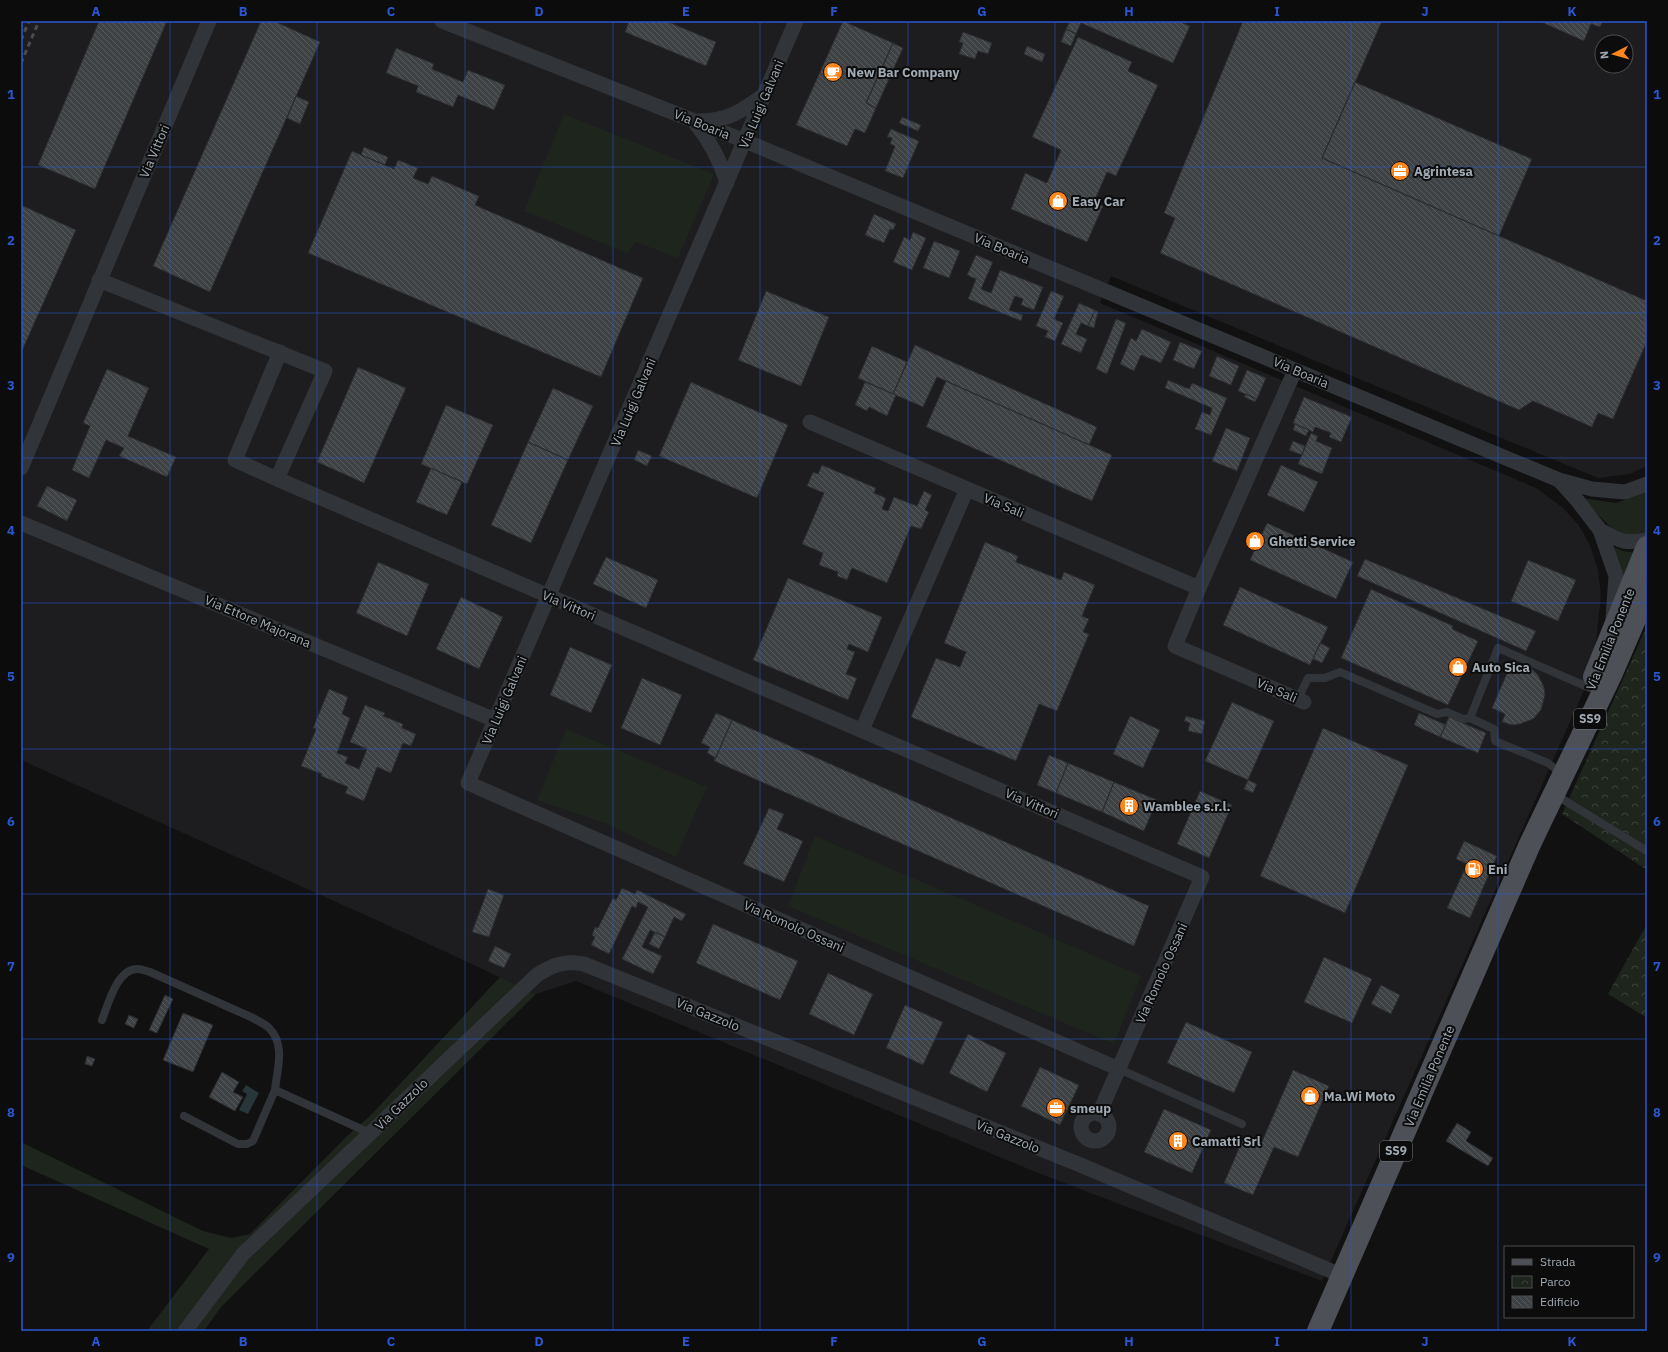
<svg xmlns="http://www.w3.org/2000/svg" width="1668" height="1352" viewBox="0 0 1668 1352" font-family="'IBM Plex Sans',sans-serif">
<defs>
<pattern id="park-crowns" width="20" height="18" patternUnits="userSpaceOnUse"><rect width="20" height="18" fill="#1d251d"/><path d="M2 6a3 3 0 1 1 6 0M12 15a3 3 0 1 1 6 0" fill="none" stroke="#3b423b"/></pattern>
<pattern id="building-back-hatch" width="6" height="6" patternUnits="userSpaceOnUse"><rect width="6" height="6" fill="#3f4245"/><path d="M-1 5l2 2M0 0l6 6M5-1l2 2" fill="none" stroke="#585b5d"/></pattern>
</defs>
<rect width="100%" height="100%" fill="#111112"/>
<path fill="#1d1d1f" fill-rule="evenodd" d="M21,21H1647V466L1630,474L1598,478L1111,276L1100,303L1536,488L1562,507L1578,524L1590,545L1598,570L1601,595L1593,670L1322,1281L1038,1173L576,981L536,994L405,933L21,760ZM1602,42H1626V66H1602Z"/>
<path fill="#1d251d" d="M564,114L714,174L678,258L636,242L627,253L524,211Z
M1647,492V529L1645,534L1626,538L1615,532L1582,498L1616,503Z
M1611,546L1623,551L1637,553L1622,589Z
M566,729L707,787L676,857L605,823L537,800Z
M815,836L1141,976L1114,1044L788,906Z
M500,977L536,994L221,1307L204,1331H147L209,1249L21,1165V1142L203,1231L231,1238L250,1234L346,1137L370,1116Z"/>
<path fill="url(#park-crowns)" d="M1647,626V870L1562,814Z
M1647,924V1018L1608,994Z"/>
<path fill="#283539" d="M246,1085L259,1093L248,1114L239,1110L247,1094L242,1091Z"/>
<path fill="url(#building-back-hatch)" stroke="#2a2b2f" d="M99,21H167L95,189L38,165Z
M261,21H274L320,42L210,292L153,266Z
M629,21H666L716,42L706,66L625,32Z
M843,21L893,43L866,103L876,108L865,133L855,129L847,146L796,125Z
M1070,21H1178L1190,26L1173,63L1081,23L1076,34L1066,29Z
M1243,21H1382L1322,158L1647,301V341L1613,419L1598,413L1592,427L1533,401L1519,410L1160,253L1175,218L1164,213Z
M1539,21H1603L1600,27L1591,24L1584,41Z
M1066,29L1076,34L1071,46L1061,42Z
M963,32L992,43L988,54L978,51L975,59L959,54L963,43L959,42Z
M1078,37L1132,62L1128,71L1158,85L1116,176L1107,172L1094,202L1103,206L1087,242L1011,209L1025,173L1047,183L1061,150L1032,137Z
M893,43L903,48L876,108L866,103Z
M1027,46L1045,54L1042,62L1024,54Z
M396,48L434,64L432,69L463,82L468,70L505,85L494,110L458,95L453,107L416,92L418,86L386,73Z
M1355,82L1532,159L1499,236L1322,158Z
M296,96L309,102L300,124L287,118Z
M902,117L921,125L918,131L899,123Z
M891,129L919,141L903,178L885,171L895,146L890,144L892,138L887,137Z
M364,147L388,157L385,165L361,155Z
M352,151L394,169L398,160L418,168L413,178L428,184L432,176L479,196L475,205L643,278L601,377L308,253Z
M21,205L76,230L21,353Z
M874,214L896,224L893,230L890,229L884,243L865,235Z
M913,232L926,238L912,270L893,262L904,237L910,240Z
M934,241L960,251L949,278L923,268Z
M976,255L993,262L981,289L991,293L1000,270L1043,287L1034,310L1021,305L1023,299L1015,296L1009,310L1023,315L1021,321L968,299L976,279L967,275Z
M766,291L829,317L801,386L738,360Z
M1051,291L1064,296L1054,319L1063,323L1055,341L1045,337L1048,331L1036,326Z
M1079,303L1095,310L1088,326L1081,323L1076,334L1087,339L1081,353L1061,344Z
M1095,310L1098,312L1094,328L1088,326Z
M1116,319L1126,323L1107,374L1096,369Z
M1142,329L1171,342L1161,363L1141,355L1134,371L1120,364L1131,338L1136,341Z
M1180,342L1202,351L1194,369L1173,360Z
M915,345L1097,427L1089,445L937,377L923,407L893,394Z
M872,346L907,362L893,394L858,378Z
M1217,356L1239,366L1231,385L1209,376Z
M358,367L406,388L364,483L317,462Z
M107,369L149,388L128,436L176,457L167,477L119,456L124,448L106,440L89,478L72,470L90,426L83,423Z
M1247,370L1266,378L1257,399L1238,391Z
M1168,380L1189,389L1192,383L1227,398L1211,435L1195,429L1202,412L1210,415L1212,408L1165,388Z
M946,381L1112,455L1092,501L926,427Z
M691,382L788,425L757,498L659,456Z
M865,382L896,395L887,416L869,407L867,411L855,405Z
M553,388L593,406L568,460L528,442Z
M1246,394L1257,399L1255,402L1244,397Z
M1304,397L1352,417L1341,442L1329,437L1331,433L1315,427L1313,432L1293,423Z
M446,405L493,425L467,484L421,464Z
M1295,424L1309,430L1306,436L1293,430Z
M1226,428L1250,438L1237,471L1212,461Z
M1311,433L1318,436L1316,441L1332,448L1322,474L1298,464Z
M1293,441L1305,446L1302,455L1289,450Z
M528,442L568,460L531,543L491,525Z
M638,450L652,456L647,466L634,460Z
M822,465L876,488L874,493L886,498L882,509L888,511L894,497L917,506L924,491L932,495L925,510L929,512L921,529L911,526L887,583L852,568L847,580L837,576L838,572L819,565L823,553L802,544L824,493L807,486L813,472L818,474Z
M1281,465L1318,482L1304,512L1267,495Z
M431,468L462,482L447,515L416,502Z
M47,486L77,500L67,521L37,506Z
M1267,523L1353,562L1336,599L1250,560Z
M985,542L1018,556L1016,562L1061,580L1064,572L1095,585L1082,616L1089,619L1083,632L1089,634L1057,711L1039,704L1016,761L911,717L936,658L960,667L966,652L944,643Z
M606,557L658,580L646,608L593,584Z
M1365,559L1536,631L1526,651L1357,576Z
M1528,560L1576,580L1558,621L1511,601Z
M378,562L429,584L407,636L356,613Z
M788,578L882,617L868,652L849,644L847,649L855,652L846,674L857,678L848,700L753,660Z
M1240,587L1328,627L1310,665L1223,625Z
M1371,589L1453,626L1452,629L1478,641L1448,705L1341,658Z
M461,597L503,617L479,669L436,649Z
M1320,643L1330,648L1322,663L1313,659Z
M570,647L612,665L591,713L550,695Z
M1510,666L1524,671L1526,666L1533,670L1538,675L1544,687L1545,695L1541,710L1533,719L1520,724L1512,725L1502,722L1505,714L1492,708Z
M642,678L682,695L660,745L621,728Z
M329,689L348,697L342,714L350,718L337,753L348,757L345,763L359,769L367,749L350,742L365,705L385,713L383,716L403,724L402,728L416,734L411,746L403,743L391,773L377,767L364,801L345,793L348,787L321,776L322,774L301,766L316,729L313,728Z
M1232,702L1274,721L1248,780L1205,761Z
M716,713L732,720L716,758L707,753L710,747L701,743Z
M1419,713L1446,725L1440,737L1414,725Z
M1130,716L1160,730L1143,768L1113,754Z
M1186,716L1205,721L1202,734L1188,731L1190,723L1184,721Z
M1449,717L1486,733L1478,753L1440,737Z
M732,720L1149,906L1134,946L714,761Z
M1323,728L1408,765L1345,913L1260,876Z
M1049,755L1068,763L1056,793L1037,785Z
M1068,763L1114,782L1102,812L1056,793Z
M1248,780L1257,784L1253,793L1244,789Z
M1114,782L1157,800L1144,831L1102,812Z
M1200,791L1232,805L1209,858L1177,844Z
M769,808L784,814L777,829L803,841L784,882L743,864Z
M1464,841L1497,856L1470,918L1447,908L1467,864L1456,859Z
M622,888L635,894L637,890L686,914L682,921L674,917L665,937L650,930L642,947L662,956L653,974L622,959L648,907L638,902L636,908L632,906L609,954L591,945L595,937L592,935L595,927L598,928L613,898L616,900Z
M488,889L504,895L489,937L472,932Z
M713,924L798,961L780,1000L696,963Z
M655,932L665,937L659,949L649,944Z
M495,946L511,954L504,968L488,961Z
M1324,957L1372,979L1352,1023L1304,1002Z
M828,973L873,994L854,1035L809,1014Z
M1381,985L1400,995L1391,1014L1371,1004Z
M165,995L173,999L157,1033L149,1030Z
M905,1005L943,1022L923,1065L886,1048Z
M183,1013L213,1025L193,1072L163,1060Z
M129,1015L138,1019L134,1028L125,1024Z
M1186,1022L1252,1052L1234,1093L1167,1063Z
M968,1034L1006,1053L987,1092L949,1073Z
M87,1056L95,1059L92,1066L85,1064Z
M1040,1067L1079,1085L1060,1125L1021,1106Z
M1293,1070L1329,1086L1298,1157L1274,1147L1253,1195L1224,1183L1243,1139L1260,1146Z
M222,1072L239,1082L233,1092L243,1097L235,1111L209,1097Z
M1164,1109L1211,1130L1192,1173L1144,1152Z
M1457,1123L1471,1132L1466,1141L1493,1158L1488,1166L1446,1141Z"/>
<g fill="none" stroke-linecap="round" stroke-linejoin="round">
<path stroke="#313438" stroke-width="8" d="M1298,699L1308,678H1325L1340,672L1437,714L1447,712L1463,719L1470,718L1498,648L1590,688
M1470,718L1494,729L1495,741L1548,763L1558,771
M1554,794L1647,851
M102,1020C108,1005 117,968 138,969C142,969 146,971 150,972L253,1018C258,1021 265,1024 269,1028C286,1045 277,1069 275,1090L370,1133
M1119,1069L1242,1124
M184,1116L238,1144H247L253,1141L275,1090"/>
<path stroke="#313438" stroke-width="15" d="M442,21L745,141L1559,480L1592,489L1625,492L1647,484
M796,21L468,783L1119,1069
M694,121C710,141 720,159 727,183
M699,121C728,121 742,111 765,94
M99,280L325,371L277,479L1202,877L1099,1114
M810,422L1199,588L1295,370
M21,468L209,21
M277,479L235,460L280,352
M1559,480L1577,500L1600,530L1616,576L1613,618
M21,523L495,720
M1600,530C1620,541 1624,544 1647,540
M1199,588L1175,646L1304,702
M862,730L967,489
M1081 1127a14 14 0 1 1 28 0a14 14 0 1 1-28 0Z
M185,1331L243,1254L537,975C552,965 566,960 584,964L1078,1164L1343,1276"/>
<path stroke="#4d5157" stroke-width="22" d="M1594,677L1647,547
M1318,1331L1530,844L1612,673L1647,592"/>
<path stroke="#484c51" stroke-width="3" stroke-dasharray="5 4" stroke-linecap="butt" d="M21,40L29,21
M21,63L39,21"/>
</g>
<path fill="none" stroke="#2a57d4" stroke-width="1" stroke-opacity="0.55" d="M170,21V1331M317,21V1331M465,21V1331M613,21V1331M760,21V1331M908,21V1331M1055,21V1331M1203,21V1331M1351,21V1331M1498,21V1331M21,167H1647M21,313H1647M21,458H1647M21,603H1647M21,749H1647M21,894H1647M21,1039H1647M21,1185H1647"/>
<defs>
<g id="cafe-disc" transform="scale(1)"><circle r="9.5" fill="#ff861c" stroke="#0c0c0d"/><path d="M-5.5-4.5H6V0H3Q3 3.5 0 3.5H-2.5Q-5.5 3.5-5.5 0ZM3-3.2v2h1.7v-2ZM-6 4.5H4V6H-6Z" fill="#fff"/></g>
<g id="office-disc" transform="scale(1)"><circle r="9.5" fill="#ff861c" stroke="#0c0c0d"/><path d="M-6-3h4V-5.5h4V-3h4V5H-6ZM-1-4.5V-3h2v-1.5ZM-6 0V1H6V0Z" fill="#fff"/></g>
<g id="shop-disc" transform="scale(1)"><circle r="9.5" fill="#ff861c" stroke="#0c0c0d"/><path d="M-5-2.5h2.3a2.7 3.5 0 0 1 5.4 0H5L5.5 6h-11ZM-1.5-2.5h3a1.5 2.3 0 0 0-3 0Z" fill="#fff"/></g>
<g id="building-disc" transform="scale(1)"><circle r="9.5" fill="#ff861c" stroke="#0c0c0d"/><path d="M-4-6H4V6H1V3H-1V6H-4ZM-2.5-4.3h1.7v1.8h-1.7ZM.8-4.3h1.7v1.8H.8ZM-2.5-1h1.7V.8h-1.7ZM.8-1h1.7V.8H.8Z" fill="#fff"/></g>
<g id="fuel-disc" transform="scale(1)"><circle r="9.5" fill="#ff861c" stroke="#0c0c0d"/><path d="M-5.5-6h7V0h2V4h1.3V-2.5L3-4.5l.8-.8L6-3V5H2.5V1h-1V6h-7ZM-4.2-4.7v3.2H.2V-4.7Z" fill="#fff"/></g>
</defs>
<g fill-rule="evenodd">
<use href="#cafe-disc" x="833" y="72"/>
<use href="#office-disc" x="1400" y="171"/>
<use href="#shop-disc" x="1058" y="201"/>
<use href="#shop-disc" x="1255" y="541"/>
<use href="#shop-disc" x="1458" y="667"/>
<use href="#building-disc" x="1129" y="806"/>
<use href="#fuel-disc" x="1474" y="869"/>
<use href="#shop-disc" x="1310" y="1096"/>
<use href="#office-disc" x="1056" y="1108"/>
<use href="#building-disc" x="1178" y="1141"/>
</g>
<g text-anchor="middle" stroke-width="4" stroke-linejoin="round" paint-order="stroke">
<g fill="#0c0c0d" stroke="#747b82" stroke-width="1">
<rect x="1574" y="709" width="32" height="20" rx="3"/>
<rect x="1380" y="1141" width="32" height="20" rx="3"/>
</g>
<g font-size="12" font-weight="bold" fill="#a1abb4">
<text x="1590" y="723">SS9</text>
<text x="1396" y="1155">SS9</text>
</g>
<g font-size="13" font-weight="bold" fill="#a1abb4" stroke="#0c0c0d" text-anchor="start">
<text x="847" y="77">New Bar Company</text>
<text x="1414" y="176">Agrintesa</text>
<text x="1072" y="206">Easy Car</text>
<text x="1269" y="546">Ghetti Service</text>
<text x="1472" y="672">Auto Sica</text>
<text x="1143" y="811">Wamblee s.r.l.</text>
<text x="1488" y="874">Eni</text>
<text x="1324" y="1101">Ma.Wi Moto</text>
<text x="1070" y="1113">smeup</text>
<text x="1192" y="1146">Camatti Srl</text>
</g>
<g font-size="13" fill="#a1abb4" stroke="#0c0c0d">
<text transform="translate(761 104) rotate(-67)" y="5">Via Luigi Galvani</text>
<text transform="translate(702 124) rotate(22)" y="5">Via Boaria</text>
<text transform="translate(154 151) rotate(-67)" y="5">Via Vittori</text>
<text transform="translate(1002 248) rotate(23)" y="5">Via Boaria</text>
<text transform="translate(1301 372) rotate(23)" y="5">Via Boaria</text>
<text transform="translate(633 402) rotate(-67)" y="5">Via Luigi Galvani</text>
<text transform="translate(1004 505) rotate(23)" y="5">Via Sali</text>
<text transform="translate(569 605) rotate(23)" y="5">Via Vittori</text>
<text transform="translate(258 621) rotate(23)" y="5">Via Ettore Majorana</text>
<text transform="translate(1610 639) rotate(-68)" y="5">Via Emilia Ponente</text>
<text transform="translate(1277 690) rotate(23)" y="5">Via Sali</text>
<text transform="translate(504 700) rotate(-67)" y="5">Via Luigi Galvani</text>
<text transform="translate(1032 803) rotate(23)" y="5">Via Vittori</text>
<text transform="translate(794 926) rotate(24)" y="5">Via Romolo Ossani</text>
<text transform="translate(1161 973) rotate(-66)" y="5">Via Romolo Ossani</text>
<text transform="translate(708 1014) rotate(22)" y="5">Via Gazzolo</text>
<text transform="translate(1429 1076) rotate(-67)" y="5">Via Emilia Ponente</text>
<text transform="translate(401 1104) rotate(-44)" y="5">Via Gazzolo</text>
<text transform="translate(1008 1136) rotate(22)" y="5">Via Gazzolo</text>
</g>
</g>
<rect width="1668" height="1352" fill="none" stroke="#0c0c0d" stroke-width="44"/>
<rect x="1504" y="1246" width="130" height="72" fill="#0c0c0d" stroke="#484c50"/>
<rect x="1512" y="1259" width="20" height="6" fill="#4d5157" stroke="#484c50"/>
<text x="1540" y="1266" font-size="12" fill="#a1abb4">Strada</text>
<rect x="1512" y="1276" width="20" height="12" fill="url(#park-crowns)" stroke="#484c50"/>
<text x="1540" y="1286" font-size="12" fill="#a1abb4">Parco</text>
<rect x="1512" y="1296" width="20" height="12" fill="url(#building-back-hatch)" stroke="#484c50"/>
<text x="1540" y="1306" font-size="12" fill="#a1abb4">Edificio</text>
<g transform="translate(1614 54) rotate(264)"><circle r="19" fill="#0c0c0d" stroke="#484c50"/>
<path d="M0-3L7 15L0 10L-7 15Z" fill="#ff861c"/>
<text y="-6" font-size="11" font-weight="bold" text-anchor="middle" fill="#a1abb4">N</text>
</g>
<rect x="22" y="22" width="1624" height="1308" fill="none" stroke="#2a57d4" stroke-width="1.5"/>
<g font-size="13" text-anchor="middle" font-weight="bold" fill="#2a57d4">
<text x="96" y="16">A</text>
<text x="243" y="16">B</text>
<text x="391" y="16">C</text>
<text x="539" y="16">D</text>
<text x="686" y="16">E</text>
<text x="834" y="16">F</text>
<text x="982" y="16">G</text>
<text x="1129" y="16">H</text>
<text x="1277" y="16">I</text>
<text x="1425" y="16">J</text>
<text x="1572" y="16">K</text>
<text x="11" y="99">1</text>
<text x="1657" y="99">1</text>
<text x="11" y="245">2</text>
<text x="1657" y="245">2</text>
<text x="11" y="390">3</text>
<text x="1657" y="390">3</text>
<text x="11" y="535">4</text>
<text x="1657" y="535">4</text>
<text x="11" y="681">5</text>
<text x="1657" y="681">5</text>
<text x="11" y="826">6</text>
<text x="1657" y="826">6</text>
<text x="11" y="971">7</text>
<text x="1657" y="971">7</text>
<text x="11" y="1117">8</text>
<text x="1657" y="1117">8</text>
<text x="11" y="1262">9</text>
<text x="1657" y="1262">9</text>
<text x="96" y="1346">A</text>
<text x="243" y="1346">B</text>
<text x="391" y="1346">C</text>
<text x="539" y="1346">D</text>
<text x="686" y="1346">E</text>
<text x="834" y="1346">F</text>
<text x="982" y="1346">G</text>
<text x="1129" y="1346">H</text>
<text x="1277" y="1346">I</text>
<text x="1425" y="1346">J</text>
<text x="1572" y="1346">K</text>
</g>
</svg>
